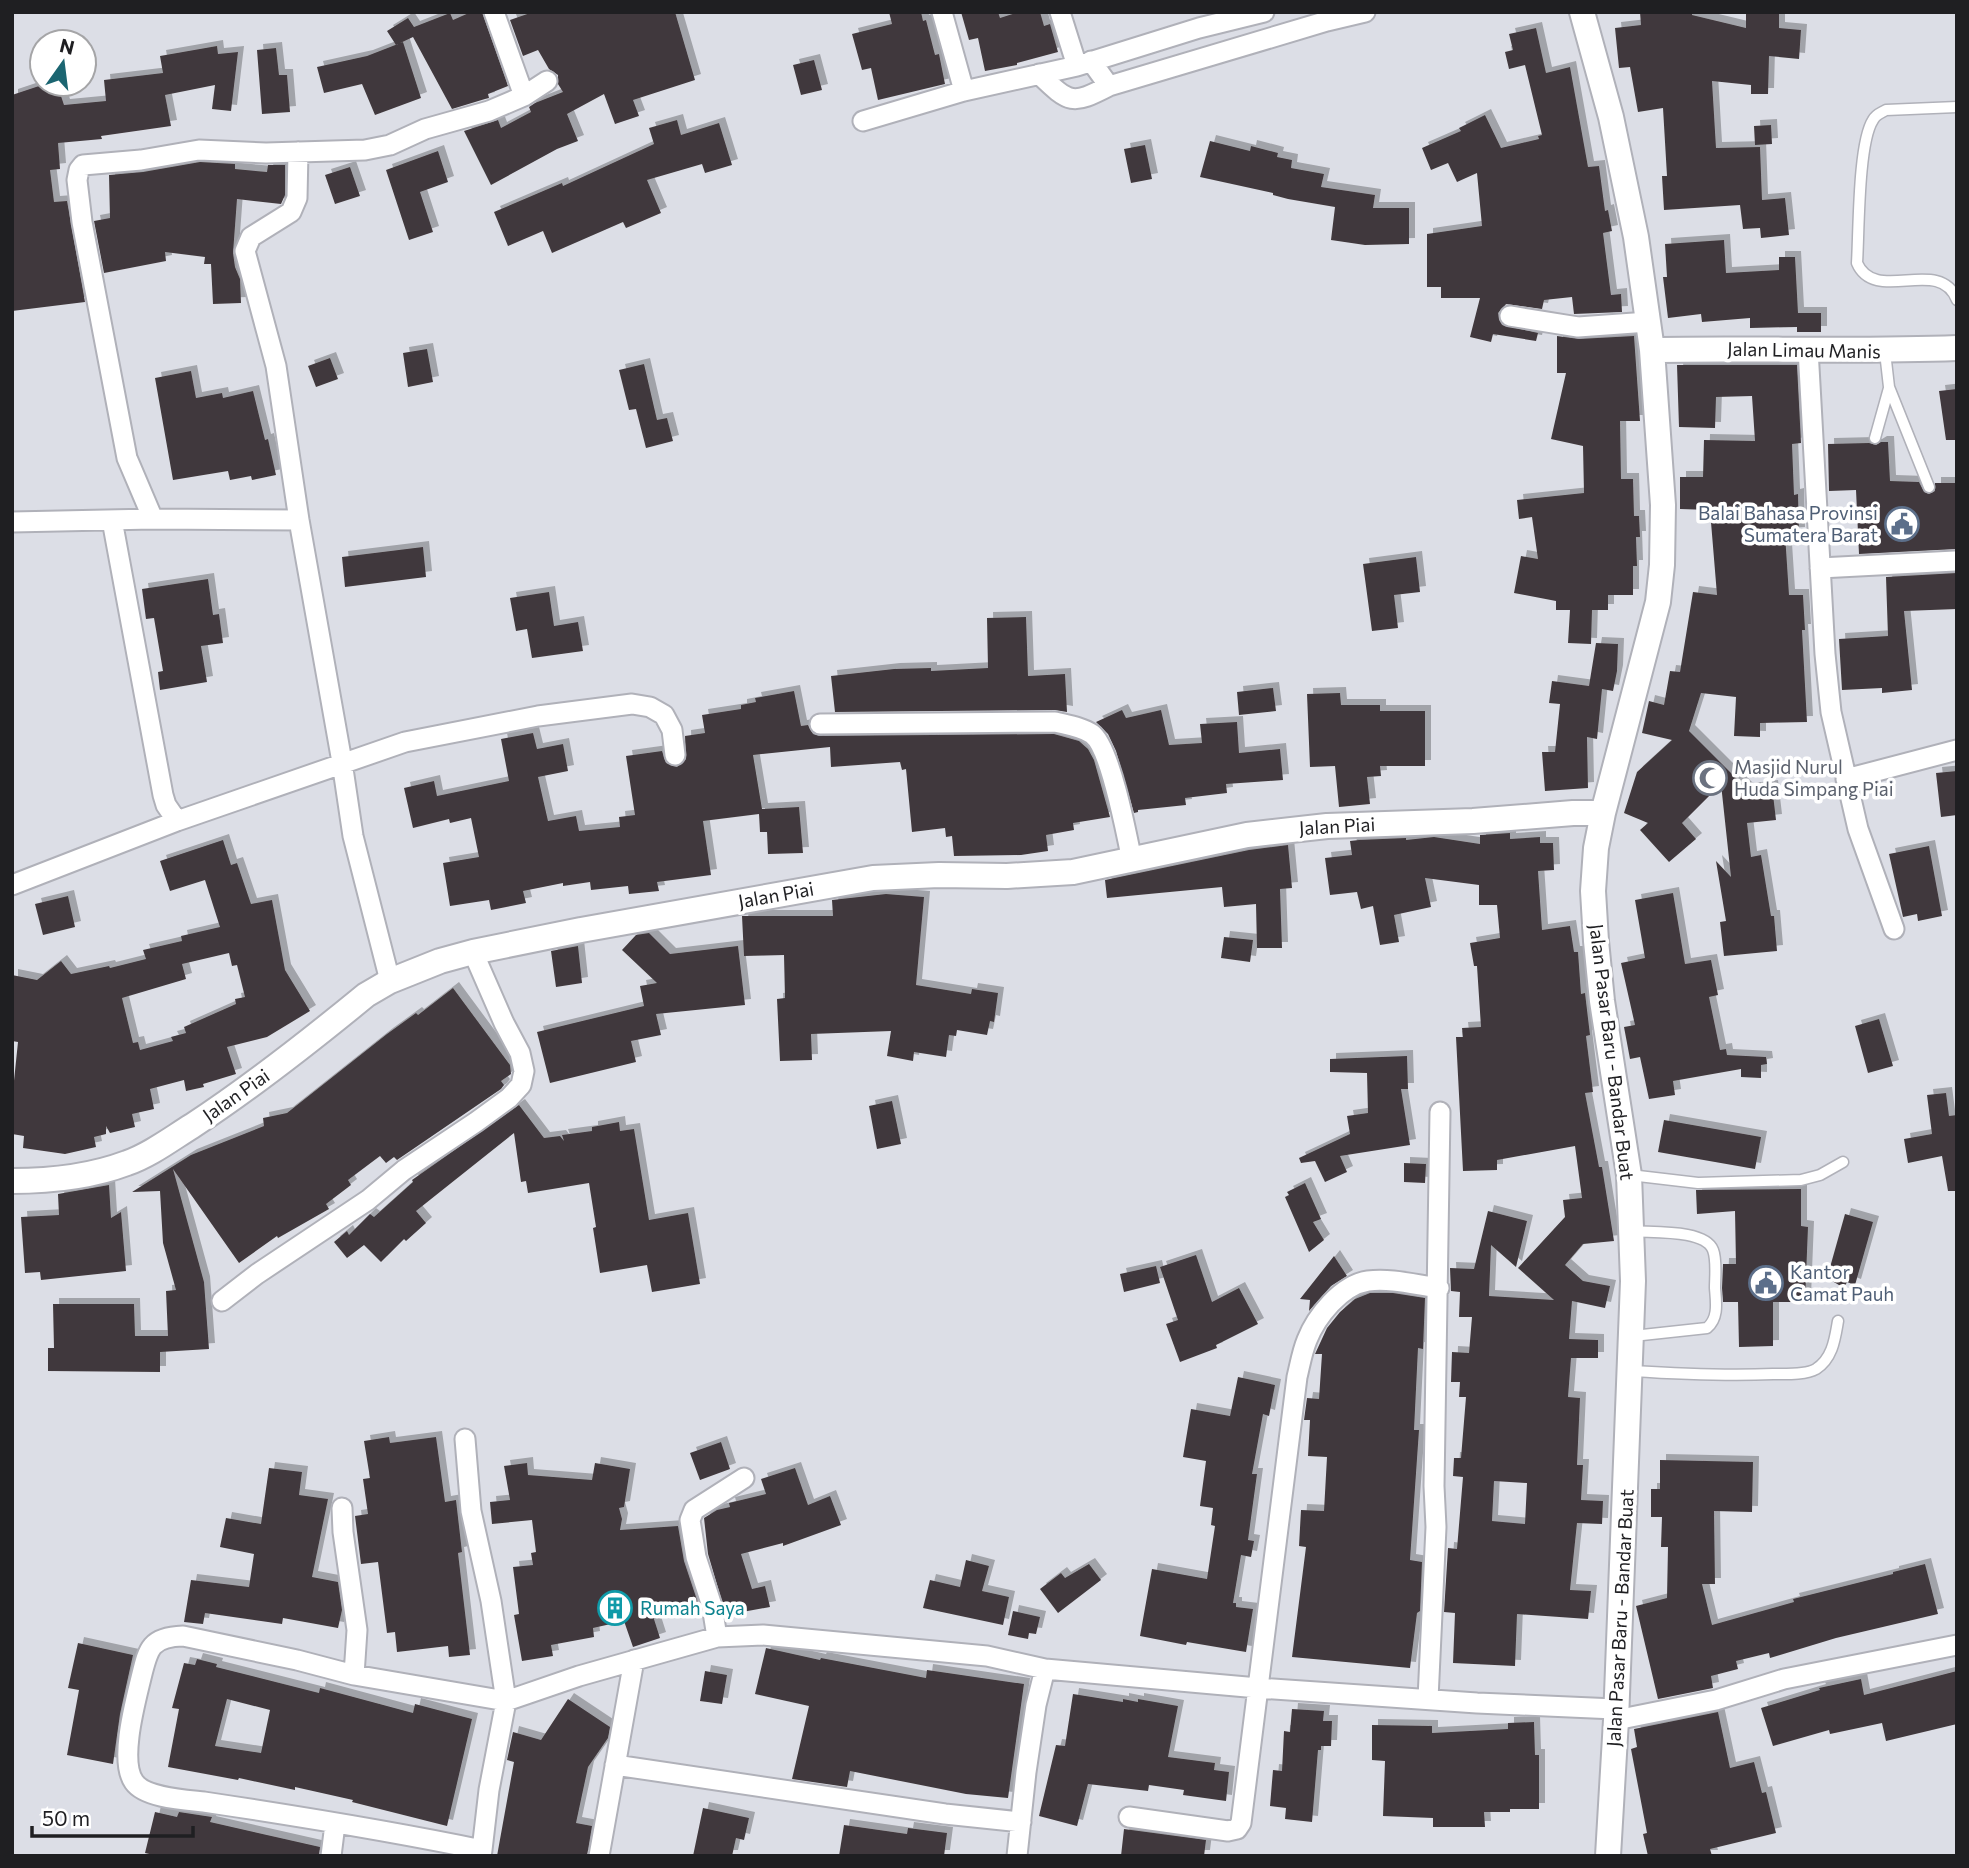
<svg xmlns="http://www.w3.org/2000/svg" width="1969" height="1868" viewBox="0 0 1969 1868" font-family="Commissioner,sans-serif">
<defs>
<filter id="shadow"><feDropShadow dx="6" dy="-6" stdDeviation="0" flood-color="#0004"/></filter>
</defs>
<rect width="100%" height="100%" fill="#dcdee6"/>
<path fill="#41393c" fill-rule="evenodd" filter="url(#shadow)" d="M471,12H482L508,86L488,94L489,98L485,99L452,109L413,37L396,45L387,31L408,18L414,27L450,13L453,20Z
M533,12H675L695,80L633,100L639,116L615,124L604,94L567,114L578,141L557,149L491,185L464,131L498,120L501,128L531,112L529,107L535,103L563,92L558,84V75L549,69L538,50L523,56L510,20Z
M889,12H921L923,21L926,20L935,55L939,54L945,84L878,100L871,68L862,70L852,34L892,24Z
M961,12H998L1000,18L1019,12H1040L1044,26L1050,24L1058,52L1017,63V65L985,71L978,38L969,40Z
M1640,12H1692V15L1746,28V12H1779V28L1801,30L1799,59L1769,56L1768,94H1751V85L1712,81L1716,148L1760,147L1762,200L1785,198L1789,235L1761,238L1760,228L1743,229L1740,205L1664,210L1662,176H1667L1663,108L1638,112L1630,67L1619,68L1615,28L1641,25Z
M1536,28L1546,73L1570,67L1588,167L1599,166L1605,211L1608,210L1612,231L1603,233L1611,295L1621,294L1622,312L1574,314L1572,297L1544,300L1542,309L1506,304L1498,313L1502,325L1538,333L1536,341L1493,334L1491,342L1470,337L1480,298H1441V287H1427V234L1482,226L1477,173L1457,182L1448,163L1431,170L1422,148L1461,131L1459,128L1485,115L1501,148L1539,139L1538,136L1542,135L1525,65L1509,69L1505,52L1513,50L1509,34Z
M403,42L421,98L375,115L362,84L324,93L317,67L367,56Z
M217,46L218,54L238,52L231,111L212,109L215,85L165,95L171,126L101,136L102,139L58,143L60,169L50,170L54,202L67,201L85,302L12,311V95L45,84H57L64,105L106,101L104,80L163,73L160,56Z
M276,48L279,75H287L290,112L262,114L257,50Z
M814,60L822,90L801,95L793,65Z
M677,120L681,135L719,123L732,165L705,173L702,164L647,180L661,213L626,228L623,222L552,253L543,231L508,246L494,212L562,183L563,186L654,144L649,128Z
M1771,125L1772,144L1755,145L1754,126Z
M1210,141L1250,151L1251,146L1278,153L1277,157L1292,160L1291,168L1324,174L1321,187L1375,195L1373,208H1409V244L1365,245L1331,240L1335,207L1288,199L1273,195V193L1200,177Z
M1145,145L1152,179L1131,183L1124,149Z
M438,151L448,182L420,192L433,232L409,240L386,170Z
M200,162L235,164V169L267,172L268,165H285V195L281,204L237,199L233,253L235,267L240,279L241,303L213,304L211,264H204L205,257L165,252L166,261L104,273L94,221L110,218L109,175L143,172Z
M350,167L360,196L335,204L325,175Z
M1724,240L1726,273L1779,270V257H1795L1798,313H1821V332H1797V327L1750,328V318L1702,322L1701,314L1668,318L1663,277H1667L1665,244Z
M1557,336L1579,339L1634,336L1640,421H1620L1621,479H1633L1634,516H1639L1640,537H1636L1637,566H1633V595H1608V610H1592L1591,644L1568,643L1570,610H1556V601L1514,593L1521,556L1538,559L1532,517L1519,519L1517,500L1584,493L1583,446L1551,439L1566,373H1557Z
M427,349L433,382L408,387L403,353Z
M330,358L338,379L316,387L308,366Z
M644,364L657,420L667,418L673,441L646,448L636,409L629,410L619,370Z
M1677,365H1797L1801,443L1792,444L1794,495L1798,494L1799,533L1785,534L1789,595H1803L1805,630H1802L1807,722L1760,723V737L1734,736L1736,697L1701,693L1689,731L1747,789L1772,786L1776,820L1747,823L1751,857L1761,855L1771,916H1774L1777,951L1724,956L1720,922L1726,921L1716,861L1731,877L1721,784L1682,823L1696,839L1669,862L1640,830L1648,823L1624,813L1637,772L1672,740L1642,733L1649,701L1664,705L1670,671L1680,672L1693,592L1717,595L1710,510L1680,509V477H1703L1704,440L1755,441L1752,396L1716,397L1715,428L1679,427Z
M191,371L196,398L222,393L223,398L253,391L265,440L268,439L276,475L252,480L251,476L230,480L228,471L173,480L155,378Z
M1957,389V440H1946L1939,391Z
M1881,442H1888L1890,481L1919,482L1924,492L1929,494L1935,491V483H1957V549L1859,554L1856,490L1829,491L1828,444L1869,443L1876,445Z
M423,547L426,577L345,587L342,557Z
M1416,557L1420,592L1394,595L1398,628L1372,631L1363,564Z
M1957,573V609L1904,611L1912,690L1882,693V688L1842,690L1839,639L1888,636L1886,577Z
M208,579L213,615L219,614L223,643L201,646L207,682L160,690L158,672L163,671L154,618L146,619L142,589Z
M549,592L554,626L578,622L583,651L532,658L527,629L516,631L510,598Z
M1026,617L1028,676L1065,674L1067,712L1055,710L835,712L831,676L894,669L931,668V671L988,668L987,618Z
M1596,643L1618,644L1617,671L1613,691L1602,689L1597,739L1587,737L1588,788L1545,791L1542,752H1555L1560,704L1549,703L1552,681L1589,686Z
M1273,688L1276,711L1239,715L1237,692Z
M794,691L801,726L808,725L813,734L819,736L1054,734L1079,741L1088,749L1094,760L1110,817L1073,823L1074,830L1046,835L1048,851L1021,855L954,856L952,836L946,837L945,828L912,832L906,769L902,770L900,762L831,767L830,747L753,755L762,809L799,807L803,853L768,854L767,832H760L759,814L703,821L711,875L657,882L659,891L629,894L628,886L591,890L590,882L563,886V883L523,891L526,903L491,910L489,900L450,906L443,863L479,857L471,818L450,823L449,819L413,828L404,788L434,781L437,796L509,781L501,739L533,733L537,749L563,744L568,771L538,777L548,821L576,816L579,831L620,827L619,817L635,815L626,756L662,751L666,763L677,767L686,759L685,736L705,733L702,715L741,709V705L756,702L755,698Z
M1340,693L1341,705H1380V711H1425V766H1380L1381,776L1367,777L1370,804L1339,807L1335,766L1310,767L1307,694Z
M1122,710L1126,718L1161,710L1169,745L1202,743L1200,724L1237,722L1239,753L1280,749L1283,780L1226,784L1227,793L1185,798L1186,805L1138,810V812L1134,813L1116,751L1108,734L1096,722Z
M1957,771V815L1941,817L1936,773Z
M1510,833V839L1540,837V843H1553L1554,870L1538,871L1542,930L1570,926L1574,952H1578L1581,994L1585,993L1590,1035L1586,1036L1593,1092L1585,1093L1599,1167H1602L1614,1241L1583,1244L1565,1265L1583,1281L1610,1286L1605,1308L1572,1301L1569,1339L1598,1340V1358H1571L1568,1397L1580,1398L1577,1465H1583L1581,1500L1603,1501L1602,1524L1577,1523L1570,1590L1591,1591L1588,1619L1517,1614L1515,1666L1453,1663L1455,1613L1444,1612L1448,1548L1457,1549L1463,1477L1453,1476L1454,1458H1461L1466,1397H1459L1460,1382H1451L1452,1352L1469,1353L1472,1317H1459L1460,1292L1451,1291L1450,1268L1474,1269L1488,1211L1527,1221L1516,1267L1491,1245L1489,1296L1554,1300L1518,1268L1565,1217L1563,1200L1582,1198L1575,1146L1497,1160V1170L1463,1171L1456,1037H1463L1462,1028L1481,1027L1477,966H1474L1470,943L1500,938L1497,905H1479V885L1425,878L1431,907L1394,915L1399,942L1380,945L1373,906L1361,909L1357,892L1330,895L1325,858L1352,855L1350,841L1359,840L1406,838V840L1434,837L1480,844V835ZM1494,1481L1527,1483L1525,1524L1492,1521Z
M223,840L231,865L237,863L251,904L272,900L285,970L310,1011L267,1037L227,1047L236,1074L203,1084L204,1087L186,1091L184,1080L150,1089L154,1109L132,1114L135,1127L110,1133L106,1126V1134L94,1137L96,1147L65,1154L23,1148L24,1136L12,1134V1100L18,1042L12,1041V975L37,980L61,961L71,974L109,966L110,968L146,959L143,950L182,941L181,936L220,927L205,880L170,891L160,861ZM229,953L232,966L237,965L245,997L235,999L236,1004L184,1027L186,1033L171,1037L173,1041L140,1050L138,1042L133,1043L122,998L186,979L182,964Z
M1288,845L1292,888L1280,889L1282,948H1257L1256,904L1224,907L1222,887L1107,898L1105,880L1249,850Z
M1929,846L1942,916L1918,921L1917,914L1903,917L1889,854Z
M1673,893L1685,964L1711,960L1718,995L1709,997L1720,1050L1726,1049L1727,1055L1766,1057L1767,1064L1761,1065V1078L1741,1077V1069L1673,1081L1675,1095L1649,1099L1640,1057L1630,1059L1624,1027L1635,1025L1621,963L1645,958L1635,900Z
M886,894L924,897L916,985L971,994L972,989L998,993L994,1022L990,1021L987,1035L957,1030L956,1036L949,1035L946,1057L914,1052L913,1061L887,1056L891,1031L811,1034L812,1060L780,1061L777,999L785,998L784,955L744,956L742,916H833L832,900Z
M68,896L75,927L43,935L35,904Z
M649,933L670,954L738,946L745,1005L656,1014L661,1035L631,1041L636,1062L550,1083L537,1032L644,1006L640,986L657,983L622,950L636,935Z
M1224,937L1253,940L1250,962L1221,958Z
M578,946L582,983L556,987L551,951Z
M453,988L510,1065L511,1074L501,1081L504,1085L501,1089L397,1160L394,1157L386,1163L380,1156L348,1180L351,1185L326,1204L329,1209L278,1238L277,1236L239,1263L173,1169L204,1282L209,1349L160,1352V1372L48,1371V1348H54L53,1304H134L135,1336H168L166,1291L176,1290L163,1243L160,1191L132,1192L191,1155L264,1126L263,1118L287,1113L387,1034L416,1013L418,1015Z
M1879,1019L1893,1066L1868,1073L1855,1026Z
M1407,1056L1408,1089H1401L1410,1145L1340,1156L1347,1172L1325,1182L1315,1161L1301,1163L1299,1158L1350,1134L1347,1116L1368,1113L1367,1073L1330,1072V1059Z
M1946,1093L1949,1116L1957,1115V1191H1948L1942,1156L1908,1163L1904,1139L1932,1134L1927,1095Z
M892,1101L901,1144L877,1149L869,1106Z
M519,1105L544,1138L560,1136L564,1141L562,1135L592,1131V1127L619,1122L620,1131L634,1129L649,1220L688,1213L700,1284L652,1292L647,1265L600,1273L593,1228L596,1227L589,1183L528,1193L526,1181L521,1182L514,1133L416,1211L426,1223L406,1241L404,1239L381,1262L364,1245L347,1258L334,1242L347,1231L349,1235L370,1214L374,1217L413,1182L412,1180Z
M1664,1120L1761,1137L1755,1169L1658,1152Z
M1404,1163L1426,1164L1425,1183L1404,1182Z
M1305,1183L1321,1219L1313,1222L1324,1240L1309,1252L1285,1197L1289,1195L1287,1192Z
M109,1185L111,1218L121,1212L126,1271L41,1280L40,1272L25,1273L21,1217L59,1215L58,1194Z
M1801,1189V1226L1808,1227L1805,1302H1773V1346L1739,1347L1738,1302H1723L1722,1288L1723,1264H1736L1735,1211L1697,1214L1696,1190Z
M1845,1214L1873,1222L1855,1285L1847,1282L1844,1288L1827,1278Z
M1196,1255L1212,1302L1239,1288L1258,1324L1216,1345L1217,1348L1180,1362L1166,1324L1178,1320L1160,1267Z
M1334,1256L1347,1276L1331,1286L1309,1311L1310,1300L1300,1299Z
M1156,1266L1160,1283L1124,1292L1120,1274Z
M1370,1293H1393L1425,1298L1423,1349L1418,1348L1414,1430H1419L1410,1560L1422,1562L1420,1611L1417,1613L1410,1668L1292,1657L1306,1547L1299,1546L1301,1510L1324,1511L1327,1457L1308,1456L1310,1420H1304L1307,1398L1319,1399L1322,1354H1315L1327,1328L1340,1312L1355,1299Z
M1238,1377L1275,1385L1269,1416L1263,1414L1252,1474H1257L1248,1540L1254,1541L1251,1557L1241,1555L1233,1603H1236V1607L1253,1609L1246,1652L1187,1642L1186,1645L1140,1636L1152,1569L1207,1579L1215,1526L1211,1525L1213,1508L1200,1506L1206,1461L1183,1457L1191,1409L1230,1416Z
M389,1437L390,1443L436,1437L445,1502L456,1500L462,1552L458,1553L470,1655L449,1657L448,1646L397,1652L395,1632L387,1633L378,1562L361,1564L355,1516L368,1514L363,1479L370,1478L364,1441Z
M721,1442L730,1469L700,1480L690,1453Z
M1660,1460L1753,1462L1752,1512L1714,1511L1715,1584H1702L1712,1625L1794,1602L1793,1599L1893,1574V1572L1925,1564L1938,1614L1836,1638L1770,1658L1769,1653L1736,1661L1738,1669L1711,1676L1713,1688L1658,1699L1636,1606L1667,1598L1668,1547H1661L1662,1517H1651V1489H1660Z
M527,1463L528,1475L592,1480L595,1463L630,1469L624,1507L619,1508L622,1519L620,1530L678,1526L684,1561L699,1606L653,1616L660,1638L633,1647L624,1621L593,1628L594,1637L551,1645L553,1656L522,1661L514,1615L519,1614L513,1567L533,1565L531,1553L536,1552L532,1520L492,1524L490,1502L510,1500L504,1466Z
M269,1468L302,1472L299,1495L328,1499L312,1577L338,1582L342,1610L338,1628L283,1618L282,1624L205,1613L203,1624L184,1622L191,1580L249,1587L254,1554L220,1547L226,1518L261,1524Z
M795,1468L808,1505L830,1496L841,1525L783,1546V1543L741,1554L752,1589L765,1586L770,1607L726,1615L708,1554L704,1518L717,1510L730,1507L729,1503L766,1494L761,1479Z
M966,1560L989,1566L982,1591L1009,1597L1003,1625L923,1608L930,1580L960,1587Z
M1089,1564L1101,1580L1058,1613L1040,1589L1061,1573L1065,1578Z
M1013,1611L1040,1617L1036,1634L1029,1633L1028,1639L1008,1635Z
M78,1643L133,1655L120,1714L113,1764L67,1755L79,1690L68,1688Z
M766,1648L820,1660L821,1658L926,1678L927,1670L1024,1684L1008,1798L966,1794L850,1771L847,1787L792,1779L809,1706L755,1694Z
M197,1659L217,1664L216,1667L319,1693L320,1688L413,1713L415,1704L472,1719L447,1826L352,1802L353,1800L295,1787V1790L239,1778L238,1780L168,1767L179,1709L172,1708L184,1663L195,1665ZM227,1699L270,1710L261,1753L215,1746Z
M705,1671L727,1675L722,1704L700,1701Z
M1957,1671V1724L1886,1741L1882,1723L1830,1734L1829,1730L1773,1746L1761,1708L1820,1690L1819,1688L1861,1679L1864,1695Z
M1073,1694L1123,1702V1699L1138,1702V1699L1178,1706L1168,1757L1215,1763L1214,1770L1229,1772L1226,1801L1183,1795L1184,1790L1149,1785L1148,1791L1088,1784L1077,1826L1039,1816L1056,1745L1065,1746Z
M568,1699L610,1727L608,1738L588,1767L576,1823L592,1826L587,1856H497L514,1762L507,1760L513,1732L541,1740Z
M1292,1709L1324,1711L1323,1721H1332L1331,1746H1321V1750H1318L1312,1822L1285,1819L1286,1808L1270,1806L1273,1770L1282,1771L1284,1731L1290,1732Z
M1718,1712L1730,1768L1754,1762L1762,1793L1766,1792L1776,1833L1710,1849L1712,1856H1648L1643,1834L1647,1833L1631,1749L1637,1747L1634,1729Z
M1534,1722L1535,1755H1539V1809H1510V1812H1484L1485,1827H1433V1818L1383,1816L1385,1761L1372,1760V1725L1432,1726V1733L1508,1729V1723Z
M703,1808L749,1818L744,1840L736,1838L732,1856H693Z
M155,1812L177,1817L179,1812L212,1817L210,1822L320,1847L319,1856H158L145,1853Z
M844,1825L907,1834L908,1828L947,1833L944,1856H839Z
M1124,1829L1206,1840L1204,1856H1121Z"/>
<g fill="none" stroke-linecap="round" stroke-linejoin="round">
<g stroke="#b0b1b9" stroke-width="13">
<path id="service" d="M1957,107L1886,110C1881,113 1876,114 1873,120C1858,143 1859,232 1857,263C1875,305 1940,255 1957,300
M1885,352L1889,387L1929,487
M1875,438L1889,388
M1630,1175L1698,1183L1801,1180L1820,1175L1843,1162
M1632,1231C1651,1233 1705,1229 1713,1250C1717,1260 1715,1277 1715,1288C1716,1302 1719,1318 1707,1328L1633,1336
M1632,1371C1680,1374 1725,1376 1773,1374C1785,1374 1806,1375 1816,1369C1833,1358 1835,1338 1838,1321"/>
</g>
<g stroke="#b0b1b9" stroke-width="23">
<path id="minor" d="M494,12L524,96
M942,12L964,91
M1060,12L1077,66
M1091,61L1109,86L1327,21L1365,12
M1039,74C1070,104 1072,105 1109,86
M863,121L964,91L1077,66L1199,28L1264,12
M298,152L297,198L291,212L251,237L245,251L276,366L299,520L342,762L353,836L390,981
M1510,316L1578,327L1648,322
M1808,349L1825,654L1831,712L1858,829L1894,929
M153,519L127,458L82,222L77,180L79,170L83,165L141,160L199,150L266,153L365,150L390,145L425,129L489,111L524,96L547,81
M112,520L163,795L166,805L177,821
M12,522L153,519L299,520
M1820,568L1955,561
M820,724L1055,722C1067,725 1082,727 1092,734C1110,747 1127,836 1132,861
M1846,779L1957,750
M12,885L177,821L405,742L538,716L632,704L650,707L664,715L672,730L675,755
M222,1301L257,1274L368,1200L404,1170L476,1122L509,1098L521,1085L524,1071L520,1053L504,1023L473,952
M465,1439L471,1511L491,1601L506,1701L489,1790L482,1850
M342,1508L343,1532L357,1630L354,1675
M717,1637L712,1606L696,1557L690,1520L694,1510L744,1478
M1428,1699L1436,1527L1434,1486L1440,1112
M1616,1720L1716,1700L1784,1679L1957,1645
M615,1765L945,1814L1021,1822
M1129,1817L1228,1831L1237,1829L1241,1823L1297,1377C1300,1365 1302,1352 1307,1340C1316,1317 1341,1285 1368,1281C1391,1278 1416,1285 1439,1288
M331,1856L335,1824
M481,1856L482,1850C390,1831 297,1816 204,1802C186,1800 145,1798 134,1782C119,1761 135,1703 141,1678C148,1649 150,1637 183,1636L297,1660L354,1675L506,1701L579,1676L717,1637L763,1635L987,1656L1045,1669L1258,1688L1477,1703L1615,1709
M599,1856L634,1660
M1017,1856L1026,1772L1036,1705L1045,1669"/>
</g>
<g stroke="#b0b1b9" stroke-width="28">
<path id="tertiary" d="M1582,12L1611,117L1636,237L1652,350L1663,505L1662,565L1658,602L1603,813L1596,848L1593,891L1596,941L1602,1001L1629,1175L1633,1281L1616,1720L1608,1856
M1652,350C1754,348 1855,352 1957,348
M12,1181C52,1181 90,1177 127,1163C150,1155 171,1139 192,1126C253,1086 310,1041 366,995L390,981L440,961L473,952L581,930L873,878L939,875L1007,876L1073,872L1247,835L1327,826L1473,821L1573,813H1603"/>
</g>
<use href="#service" stroke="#fff" stroke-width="10"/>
<use href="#minor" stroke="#fff" stroke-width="19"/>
<use href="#tertiary" stroke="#fff" stroke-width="24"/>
</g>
<defs>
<g id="civic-ring" transform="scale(1.75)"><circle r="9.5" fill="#fff" stroke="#5c6f8a" stroke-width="1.5"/><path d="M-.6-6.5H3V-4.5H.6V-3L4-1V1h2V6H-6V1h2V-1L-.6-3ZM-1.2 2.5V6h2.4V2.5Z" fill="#5c6f8a"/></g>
<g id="mosque-ring" transform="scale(1.75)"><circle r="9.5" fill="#fff" stroke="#6b7280" stroke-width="1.5"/><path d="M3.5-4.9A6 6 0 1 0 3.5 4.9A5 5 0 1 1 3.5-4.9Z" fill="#6b7280"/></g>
<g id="building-ring" transform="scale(1.75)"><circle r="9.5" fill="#fff" stroke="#0f9aa8" stroke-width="1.5"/><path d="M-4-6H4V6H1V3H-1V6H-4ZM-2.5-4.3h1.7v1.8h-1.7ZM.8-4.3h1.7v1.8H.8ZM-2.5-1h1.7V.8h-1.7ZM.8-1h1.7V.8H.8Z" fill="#0f9aa8"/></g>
</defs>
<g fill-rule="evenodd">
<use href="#civic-ring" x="1902" y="524"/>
<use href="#mosque-ring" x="1710" y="778"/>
<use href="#civic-ring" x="1766" y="1283"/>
<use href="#building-ring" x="615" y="1608"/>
</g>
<g text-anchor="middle" stroke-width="7" stroke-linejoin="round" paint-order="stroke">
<g font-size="19" fill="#1f1f22" stroke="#fff">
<text transform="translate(1804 350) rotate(1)" y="7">Jalan Limau Manis</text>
<text transform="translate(1337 826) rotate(-3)" y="7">Jalan Piai</text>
<text transform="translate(776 895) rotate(-10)" y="7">Jalan Piai</text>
<text transform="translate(1612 1052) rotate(83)" y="7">Jalan Pasar Baru - Bandar Buat</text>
<text transform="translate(236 1095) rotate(-35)" y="7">Jalan Piai</text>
<text transform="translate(1620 1618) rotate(-87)" y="7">Jalan Pasar Baru - Bandar Buat</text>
</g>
<g font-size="19" fill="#4e5e75" stroke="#fff" text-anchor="end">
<text x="1878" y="520">Balai Bahasa Provinsi<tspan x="1878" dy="22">Sumatera Barat</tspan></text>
<text x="1790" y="1279" text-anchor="start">Kantor<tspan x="1790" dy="22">Camat Pauh</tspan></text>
</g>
<g font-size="19" fill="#5b616d" stroke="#fff" text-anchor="start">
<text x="1734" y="774">Masjid Nurul<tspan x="1734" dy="22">Huda Simpang Piai</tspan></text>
</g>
<g font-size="19" fill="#0d838f" stroke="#fff" text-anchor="start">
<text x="640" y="1615">Rumah Saya</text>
</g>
</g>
<rect width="1969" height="1868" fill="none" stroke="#1f1f22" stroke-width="28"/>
<g transform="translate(63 63) rotate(14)"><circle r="33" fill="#ffffff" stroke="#a5a5a7" stroke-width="2"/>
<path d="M0-5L12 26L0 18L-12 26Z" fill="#1b6571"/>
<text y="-10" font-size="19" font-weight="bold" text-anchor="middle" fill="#1f1f22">N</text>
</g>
<path d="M32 1826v10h161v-10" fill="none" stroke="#1f1f22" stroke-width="3.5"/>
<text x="42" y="1826" font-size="21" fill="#1f1f22" stroke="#ffffff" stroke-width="5" paint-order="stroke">50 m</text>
</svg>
